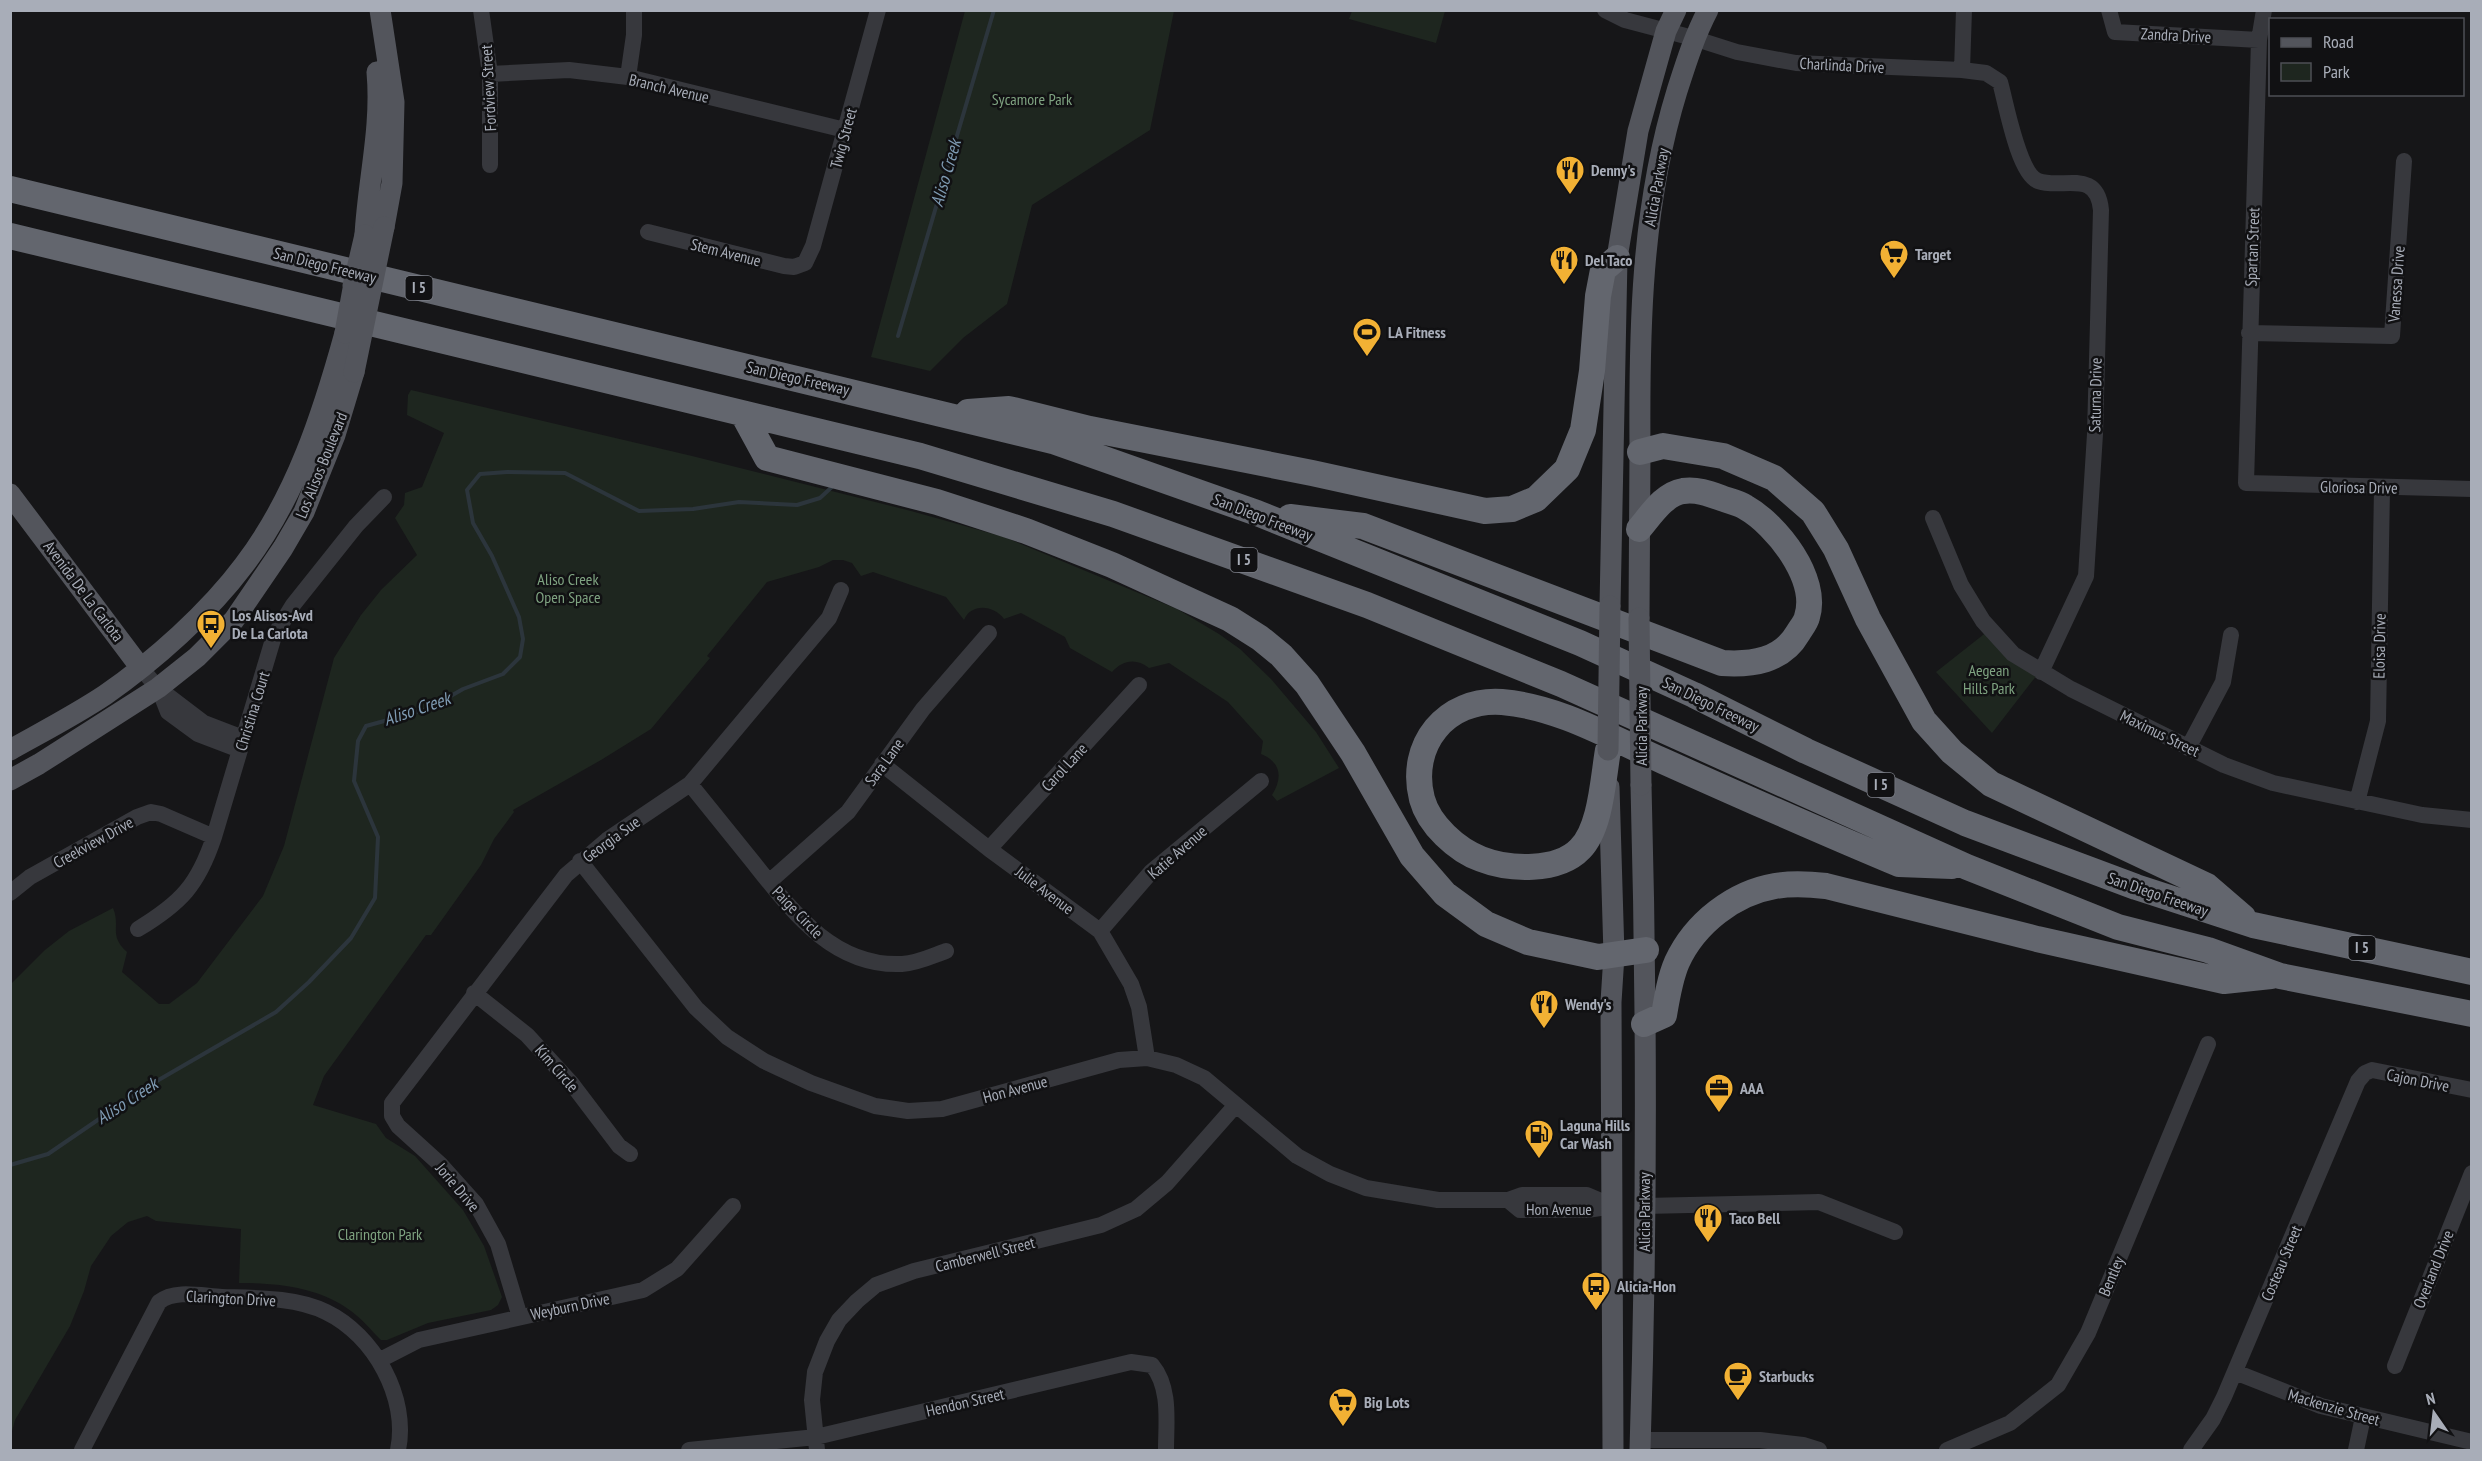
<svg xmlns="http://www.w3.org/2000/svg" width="2482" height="1461" viewBox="0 0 2482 1461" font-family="'PT Sans Narrow',sans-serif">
<rect width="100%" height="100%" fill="#161618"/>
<path fill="#1e261f" d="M965,11H1174L1150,130L1032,205L1007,304L963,338L930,371L871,357Z
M1352,11V10L1445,11L1436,43L1349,19Z
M411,390L692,456L911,511L1004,537L1177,609L1219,634L1240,649L1271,679L1316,732L1339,768L1277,801L1272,795C1283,778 1281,762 1261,754L1263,741L1228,702L1169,663L1149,668C1136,658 1123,660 1112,672L1070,648L1065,637L1021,613L1004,619C994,605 971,603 964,620L946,597L873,572L861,576L852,563L843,560H833L819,567L767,582L707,656L710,658L651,729L601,760L513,810L514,812L494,839L481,865L431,935H426L324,1076L313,1105L376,1124L386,1138L415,1156L463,1210L484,1246L502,1297L498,1305L491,1310L428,1323L387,1340H381C371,1330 362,1319 351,1311C319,1287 278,1283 239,1283L241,1229L156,1221L147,1216L128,1222L111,1236L91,1266L84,1291L70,1326L15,1420L11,1435V984L45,950L69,931L113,908C121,927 108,935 127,952L122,972L159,1004H169L197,983L263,896L284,846L334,658L361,615L381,590L417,555L395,518L404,505L405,493L422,487L444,433L407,415L408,395Z
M1988,631L2037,675L1992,733L1936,672Z"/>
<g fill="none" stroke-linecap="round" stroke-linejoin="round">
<path stroke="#2c353c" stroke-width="4" d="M898,336L994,10
M10,1165L48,1154L143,1089L276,1012L309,982L351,938L375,898L378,837L354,781L358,741L366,726L428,709L463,689L503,674L520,657L523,639L519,617L492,556L473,523L467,490L480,474L507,472L565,473L639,511L693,509L739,502L797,505L820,498L834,485"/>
<path stroke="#37383d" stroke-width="16" d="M481,10L490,74V165
M1605,10L1625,20L1693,38L1737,52L1796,63L1962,70L1986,73L2000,82C2006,103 2018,173 2038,181C2062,190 2097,168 2101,210L2095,434L2086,576L2041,672
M2109,10L2115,32L2259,40
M2264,10L2259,40L2246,483L2472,489
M1962,70L1964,10
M490,74L569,70L628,77L845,130
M628,77L634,35V10
M648,232L784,266L794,267L805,263L813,246L878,10
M2249,333L2392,336L2404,161
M1933,518L1961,585L1983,621L2013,654L2071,689L2224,765L2273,783L2422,815L2472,820
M140,667L158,688L204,723L243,738
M159,689L168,712L198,734L240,750
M2188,748L2223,682L2231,635
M882,764L989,849L1100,931L1131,984L1139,1007L1147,1058
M690,784C711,810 732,836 753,862C792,911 833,967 902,964C918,963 932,956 946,951
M2357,802L2378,721L2382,488
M989,849L1139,685
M580,861L696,1008L727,1037L764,1061L811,1083L875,1106L908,1111L942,1109L1119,1060L1147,1058L1176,1065L1204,1078L1297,1156L1330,1174L1366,1188L1438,1200H1508L1522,1195H1587L1613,1206
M769,882L848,812L923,709L989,633
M10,893L30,877L137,817L151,812L161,814L214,837
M138,929C181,903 198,885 214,837L274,636L293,605L356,526L384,497
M1100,931L1151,872L1261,781
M474,993L527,1035L572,1084L619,1146L630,1154
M1508,1200L1520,1210H1587L1613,1206
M1644,1206L1819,1202L1895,1232
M520,1317L498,1244L476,1204L441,1165L398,1126L392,1116V1103L566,875L607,840L690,784L829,618L841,590
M380,1360L419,1340L643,1290L677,1269L733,1206
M2395,1366L2472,1173
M2235,1372L2321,1406L2472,1442
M1640,1440H1760L1803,1445L1819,1450
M82,1450L159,1302C175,1289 202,1296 222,1297C255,1298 296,1297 326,1312C374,1335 409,1398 398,1450
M689,1450L816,1437L1131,1362L1152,1365C1171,1388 1166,1422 1166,1450
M817,1450L812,1400L815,1372L827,1341L839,1320L857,1301L876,1285L914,1271L1101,1225L1136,1209L1167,1183L1235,1106
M1947,1450L2010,1423L2058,1385L2088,1333L2208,1044
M2191,1450L2213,1419L2224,1397L2358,1081L2365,1073L2372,1070L2472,1090
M2356,1450L2363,1417"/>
<path stroke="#53555c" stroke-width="21" d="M380,10L394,102L392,183L384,227
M365,235C368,180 382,128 377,72
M10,494L140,667
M1610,606L1617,258L1638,131L1666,31L1676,10
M1639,618C1639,562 1640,506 1640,450C1639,329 1641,208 1677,91C1686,63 1694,37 1708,10
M10,750C42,732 75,715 105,695C154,661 209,612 244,565C296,497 323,413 345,333
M10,780L39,764L158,688L197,657L234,620L283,548L304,512L335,435L354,372
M1609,787L1614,955L1611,1002L1613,1450
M1640,1450C1647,1229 1647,1007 1641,785"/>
<path stroke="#63666e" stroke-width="26" d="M10,189L1053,441L1257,513L1580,643L1694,695L1806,751L1965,823L2136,887L2253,925L2472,972
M10,236L920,456L1113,514L1367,605L1561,684L1967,867L2118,927L2208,950L2280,976L2472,1014
M968,412L1009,409L1090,429L1312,473L1485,511L1512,509L1536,499L1567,469L1583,430L1592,371L1598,296L1603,270L1617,258
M743,414L767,458L937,502L1026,531L1112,565L1230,619L1260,638L1281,655L1307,684L1353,753L1412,856L1445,894L1486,924L1528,942L1598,957L1646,950
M1640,452L1663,446L1723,456L1774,478L1813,512L1836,549L1868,619L1924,721L1952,752L1991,784L2207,886L2243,917
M1290,517L1363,526L1722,663C1752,665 1782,661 1798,633C1801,628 1806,622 1807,617C1819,579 1777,525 1745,507C1739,503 1730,501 1724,499C1710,494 1698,489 1683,491C1664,494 1651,515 1639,529
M1608,750C1603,779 1601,828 1580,849C1558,872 1509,870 1481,859C1457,850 1429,825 1422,799C1408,745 1446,698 1502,702C1560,707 1611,738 1663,761C1741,796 1820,831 1899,864L1952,866
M1644,1024L1664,1015C1667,997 1670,978 1677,962C1695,923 1734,893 1775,886C1792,883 1809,884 1826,886L2037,939L2224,981L2271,976"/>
<path stroke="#53555c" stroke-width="21" d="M353,286L365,235
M345,333L353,289
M354,372L384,227
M1639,618L1641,785
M1608,750L1610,606"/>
</g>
<defs>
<g id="restaurant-pin" transform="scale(1.5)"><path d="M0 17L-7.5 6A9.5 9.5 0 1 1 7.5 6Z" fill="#f2b134" stroke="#111113"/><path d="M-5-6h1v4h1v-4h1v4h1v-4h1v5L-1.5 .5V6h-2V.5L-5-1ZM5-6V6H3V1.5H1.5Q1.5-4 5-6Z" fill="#111"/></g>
<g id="supermarket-pin" transform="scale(1.5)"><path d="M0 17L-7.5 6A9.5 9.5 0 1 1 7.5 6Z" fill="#f2b134" stroke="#111113"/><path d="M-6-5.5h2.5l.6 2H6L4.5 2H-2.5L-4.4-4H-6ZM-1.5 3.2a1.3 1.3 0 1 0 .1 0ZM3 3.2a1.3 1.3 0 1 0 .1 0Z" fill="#111"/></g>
<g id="stadium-pin" transform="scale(1.5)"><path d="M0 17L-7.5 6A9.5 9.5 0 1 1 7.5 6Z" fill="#f2b134" stroke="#111113"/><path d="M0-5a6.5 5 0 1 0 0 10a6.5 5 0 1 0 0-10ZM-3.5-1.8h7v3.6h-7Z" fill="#111"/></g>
<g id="bus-pin" transform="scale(1.5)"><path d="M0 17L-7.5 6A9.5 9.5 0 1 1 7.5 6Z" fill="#f2b134" stroke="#111113"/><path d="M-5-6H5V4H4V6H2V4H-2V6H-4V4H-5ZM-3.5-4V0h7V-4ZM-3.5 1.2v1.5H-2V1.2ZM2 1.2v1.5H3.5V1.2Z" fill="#111"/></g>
<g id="office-pin" transform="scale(1.5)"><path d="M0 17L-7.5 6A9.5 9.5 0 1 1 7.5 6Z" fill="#f2b134" stroke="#111113"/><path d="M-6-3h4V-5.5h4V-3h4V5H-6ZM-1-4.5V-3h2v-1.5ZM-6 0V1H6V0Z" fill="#111"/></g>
<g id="fuel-pin" transform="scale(1.5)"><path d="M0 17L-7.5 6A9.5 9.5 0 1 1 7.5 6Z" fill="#f2b134" stroke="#111113"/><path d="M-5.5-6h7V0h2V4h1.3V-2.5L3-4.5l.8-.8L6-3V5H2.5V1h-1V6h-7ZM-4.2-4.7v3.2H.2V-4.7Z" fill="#111"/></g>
<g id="cafe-pin" transform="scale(1.5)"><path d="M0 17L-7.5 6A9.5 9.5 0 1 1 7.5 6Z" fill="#f2b134" stroke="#111113"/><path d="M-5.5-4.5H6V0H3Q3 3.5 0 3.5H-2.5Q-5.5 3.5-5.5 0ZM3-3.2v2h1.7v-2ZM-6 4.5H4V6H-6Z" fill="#111"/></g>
</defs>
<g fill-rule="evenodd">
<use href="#restaurant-pin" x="1570" y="170"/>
<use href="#supermarket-pin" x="1894" y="254"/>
<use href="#restaurant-pin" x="1564" y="260"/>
<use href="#stadium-pin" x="1367" y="332"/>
<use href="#bus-pin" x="211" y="624"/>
<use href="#restaurant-pin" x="1544" y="1004"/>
<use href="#office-pin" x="1719" y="1088"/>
<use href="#fuel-pin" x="1539" y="1134"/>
<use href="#restaurant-pin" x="1708" y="1218"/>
<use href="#bus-pin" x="1596" y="1286"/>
<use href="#cafe-pin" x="1738" y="1376"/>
<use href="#supermarket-pin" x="1343" y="1402"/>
</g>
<g text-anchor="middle" stroke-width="5" stroke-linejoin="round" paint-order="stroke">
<g fill="#111113" stroke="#7b7e86" stroke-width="1.5">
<rect x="405.5" y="276" width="27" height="24" rx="4.5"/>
<rect x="1230.5" y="548" width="27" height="24" rx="4.5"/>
<rect x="1867.5" y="773" width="27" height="24" rx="4.5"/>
<rect x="2348.5" y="936" width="27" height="24" rx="4.5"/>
</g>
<g font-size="15" font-weight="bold" fill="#a8adb8">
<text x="419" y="293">I 5</text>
<text x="1244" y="565">I 5</text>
<text x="1881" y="790">I 5</text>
<text x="2362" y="953">I 5</text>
</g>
<g font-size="16" fill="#a8adb8" stroke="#111113">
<text transform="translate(2176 35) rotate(3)" y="6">Zandra Drive</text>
<text transform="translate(1842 65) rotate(3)" y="6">Charlinda Drive</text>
<text transform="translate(488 88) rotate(-93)" y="6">Fordview Street</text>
<text transform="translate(669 88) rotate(13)" y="6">Branch Avenue</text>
<text transform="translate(843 138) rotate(-75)" y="6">Twig Street</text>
<text transform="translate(1656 187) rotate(-80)" y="6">Alicia Parkway</text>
<text transform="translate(2252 247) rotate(-88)" y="6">Spartan Street</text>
<text transform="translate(726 252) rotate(14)" y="6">Stem Avenue</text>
<text transform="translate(325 265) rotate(14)" y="6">San Diego Freeway</text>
<text transform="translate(2396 284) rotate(-86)" y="6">Vanessa Drive</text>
<text transform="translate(798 378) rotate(13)" y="6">San Diego Freeway</text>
<text transform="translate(2095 395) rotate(-89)" y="6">Saturna Drive</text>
<text transform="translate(321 465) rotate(-68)" y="6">Los Alisos Boulevard</text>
<text transform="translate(2359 487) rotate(1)" y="6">Gloriosa Drive</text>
<text transform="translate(1263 517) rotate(21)" y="6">San Diego Freeway</text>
<text transform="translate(84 591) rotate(53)" y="6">Avenida De La Carlota</text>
<text transform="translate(2379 646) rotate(-89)" y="6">Eloisa Drive</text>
<text transform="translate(1711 704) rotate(26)" y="6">San Diego Freeway</text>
<text transform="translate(252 711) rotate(-73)" y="6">Christina Court</text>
<text transform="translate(1641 726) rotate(-90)" y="6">Alicia Parkway</text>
<text transform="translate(2160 733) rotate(26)" y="6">Maximus Street</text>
<text transform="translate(884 762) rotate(-54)" y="6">Sara Lane</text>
<text transform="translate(1064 767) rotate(-47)" y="6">Carol Lane</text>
<text transform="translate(611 839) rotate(-36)" y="6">Georgia Sue</text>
<text transform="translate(93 842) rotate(-29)" y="6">Creekview Drive</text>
<text transform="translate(1177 852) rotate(-41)" y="6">Katie Avenue</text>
<text transform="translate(1045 890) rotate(37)" y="6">Julie Avenue</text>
<text transform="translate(2158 894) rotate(19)" y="6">San Diego Freeway</text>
<text transform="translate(798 912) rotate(46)" y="6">Paige Circle</text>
<text transform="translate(557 1068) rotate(49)" y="6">Kim Circle</text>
<text transform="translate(2418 1080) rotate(11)" y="6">Cajon Drive</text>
<text transform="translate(1015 1089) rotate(-15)" y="6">Hon Avenue</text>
<text transform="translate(458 1187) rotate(50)" y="6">Jorie Drive</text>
<text x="1559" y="1215">Hon Avenue</text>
<text transform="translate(1644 1212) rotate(-90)" y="6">Alicia Parkway</text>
<text transform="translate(985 1254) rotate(-14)" y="6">Camberwell Street</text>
<text transform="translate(2281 1263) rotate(-67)" y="6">Costeau Street</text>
<text transform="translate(2433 1269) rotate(-68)" y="6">Overland Drive</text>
<text transform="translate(2111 1276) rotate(-67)" y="6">Bentley</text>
<text transform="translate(231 1298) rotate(3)" y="6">Clarington Drive</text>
<text transform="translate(570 1306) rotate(-12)" y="6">Weyburn Drive</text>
<text transform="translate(965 1402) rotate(-13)" y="6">Hendon Street</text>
<text transform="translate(2334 1407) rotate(16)" y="6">Mackenzie Street</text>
</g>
<g font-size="16" fill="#7fa381" stroke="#111113">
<text x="1032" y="105">Sycamore Park</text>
<text x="568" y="585">Aliso Creek<tspan x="568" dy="18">Open Space</tspan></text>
<text x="1989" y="676">Aegean<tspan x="1989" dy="18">Hills Park</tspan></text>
<text x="380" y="1240">Clarington Park</text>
</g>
<g font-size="16" font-weight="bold" fill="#a8adb8" stroke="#111113" text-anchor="start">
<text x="1591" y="176">Denny's</text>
<text x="1915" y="260">Target</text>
<text x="1585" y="266">Del Taco</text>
<text x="1388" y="338">LA Fitness</text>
<text x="232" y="621">Los Alisos-Avd<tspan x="232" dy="18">De La Carlota</tspan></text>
<text x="1565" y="1010">Wendy's</text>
<text x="1740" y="1094">AAA</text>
<text x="1560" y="1131">Laguna Hills<tspan x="1560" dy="18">Car Wash</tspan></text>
<text x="1729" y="1224">Taco Bell</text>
<text x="1617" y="1292">Alicia-Hon</text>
<text x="1759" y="1382">Starbucks</text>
<text x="1364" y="1408">Big Lots</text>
</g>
<g font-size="18" font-style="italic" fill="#7f9bb3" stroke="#111113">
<text transform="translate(946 173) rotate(-74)" y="6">Aliso Creek</text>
<text transform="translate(417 709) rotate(-19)" y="6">Aliso Creek</text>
<text transform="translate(127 1101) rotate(-33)" y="6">Aliso Creek</text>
</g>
</g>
<rect width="2482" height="1461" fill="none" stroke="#a8adb8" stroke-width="24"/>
<rect x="2269" y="18" width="195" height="78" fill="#111113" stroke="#4d4f55" stroke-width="1.5"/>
<rect x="2281" y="38" width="30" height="9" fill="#53555c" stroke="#4d4f55" stroke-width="1.5"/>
<text x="2323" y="48" font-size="18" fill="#a8adb8">Road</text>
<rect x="2281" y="63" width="30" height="18" fill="#1e261f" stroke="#4d4f55" stroke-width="1.5"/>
<text x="2323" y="78" font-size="18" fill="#a8adb8">Park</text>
<g transform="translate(2434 1413) rotate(346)" stroke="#111113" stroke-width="4.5" paint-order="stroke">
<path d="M0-4.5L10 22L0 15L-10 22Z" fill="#a8adb8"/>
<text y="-9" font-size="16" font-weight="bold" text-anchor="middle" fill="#a8adb8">N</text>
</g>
</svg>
